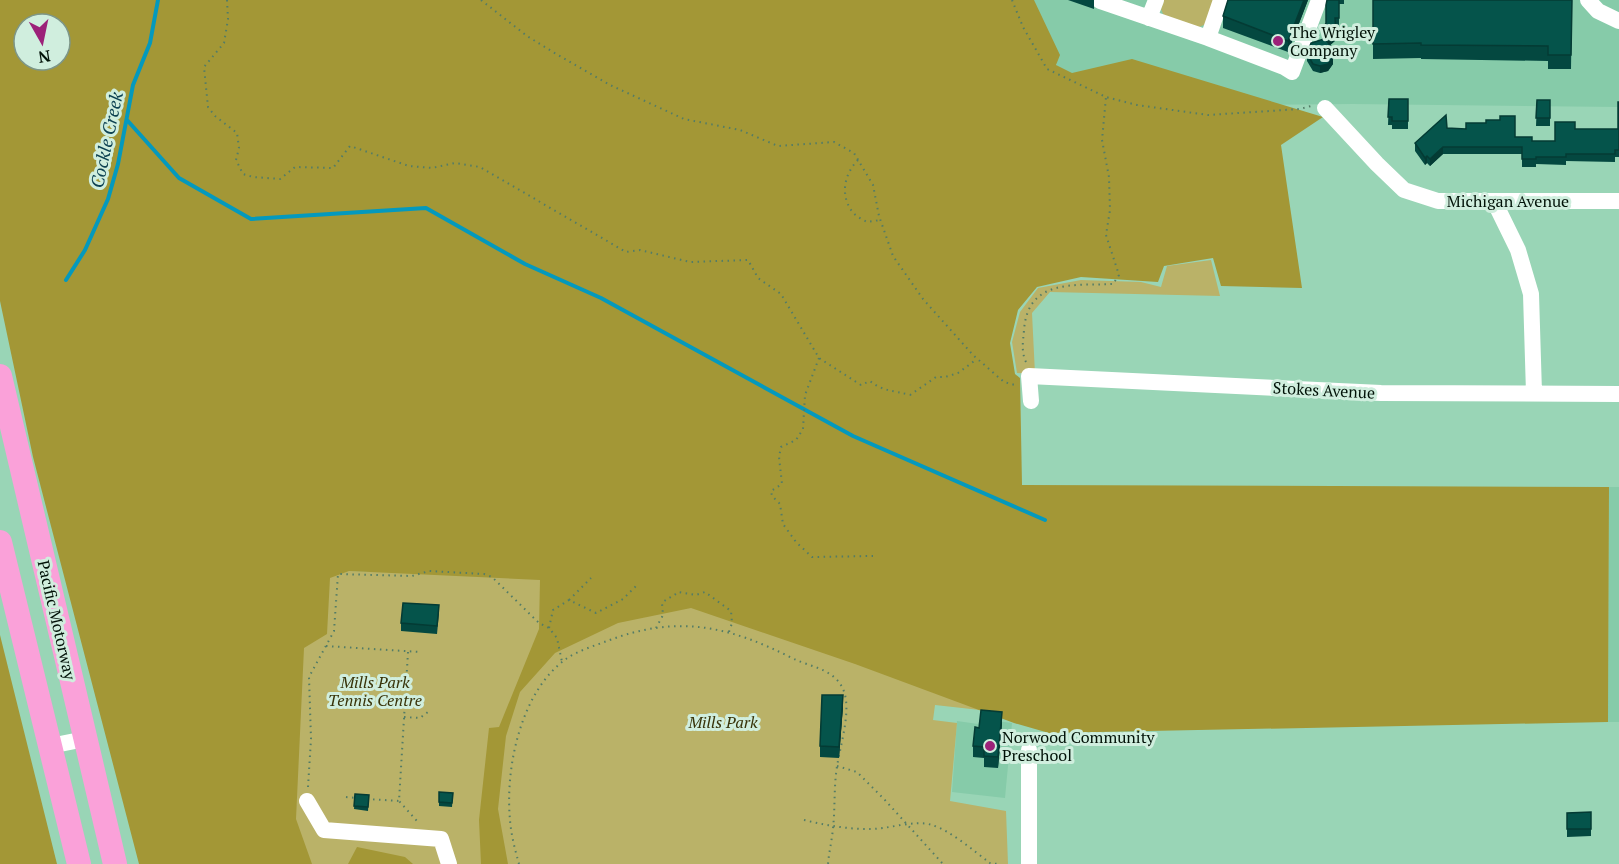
<svg xmlns="http://www.w3.org/2000/svg" width="1619" height="864" viewBox="0 0 1619 864" font-family="'PT Serif',serif">
<rect width="100%" height="100%" fill="#99d5b6"/>
<path fill="#86cba9" d="M1030,0H1619V107L1353,104L1062,107L1056,61Z
M1609,487H1619V722H1608Z
M981,719L1012,723L1005,798L952,792L957,721L978,724Z"/>
<path fill="#bab268" d="M1164,0H1216L1206,24L1197,28L1164,16L1161,9Z
M1211,260L1220,296L1050,292L1032,313L1035,374L1017,373L1012,342L1020,312L1038,288L1081,280L1141,282L1161,287L1167,266Z
M349,571L1008,582L1007,713L935,705L933,720L957,723L950,801L1006,811L1008,864H254L259,576Z"/>
<path fill="#a39736" fill-rule="evenodd" d="M0,0H1034L1060,55L1056,65L1072,73L1132,59L1323,117L1281,145L1302,288L1221,286L1213,258L1164,266L1158,282L1081,277L1037,287L1018,310L1010,343L1015,374L1020,378L1022,485L1609,487L1608,722L1049,733L1014,723L855,664L691,608L618,623L555,653L520,692L506,736L498,809L508,864H481L479,820L489,728L499,727L539,629L540,580L349,571L330,578L327,634L304,648L296,819L312,864H139L33,457L0,301ZM24,24H60V60H24Z
M0,635L57,864H0Z
M357,847L405,857L413,864H348Z"/>
<g fill="none" stroke-linecap="round" stroke-linejoin="round">
<path stroke="#0499bd" stroke-width="4" d="M127,120L179,178L251,219L426,208L525,264L601,298L853,436L1045,520
M66,280L85,250L108,199L118,164L133,85L150,43L158,0"/>
<path stroke="#537c66" stroke-width="2" stroke-dasharray="1.5 4.5" stroke-linecap="butt" d="M227,0L228,19L224,43L204,67L208,107L215,116L237,133L239,148L236,160L243,174L253,177L280,179L295,167L333,168L350,146L409,166L432,168L455,163L480,167L626,252L640,250L690,262L748,260L758,278L781,294L819,358L861,385L870,381C884,392 893,390 910,395L936,377H945L958,373L977,359
M481,0L527,36L553,52L610,85L684,119L740,130L778,146L834,142L854,153L873,185L879,216L893,256L923,299L973,355L1004,382L1015,385
M1012,0L1023,27L1047,69L1106,97L1137,105L1208,115L1300,109L1311,106
M858,160C845,173 840,193 851,210C854,215 861,219 867,222L880,220
M819,358L805,395L803,429L796,440L781,447L779,457L782,484L771,491L772,496L780,504L783,524L796,542L812,557L873,556
M1026,362C1021,351 1023,342 1024,330C1028,278 1074,286 1113,284L1119,275L1106,235L1110,210L1109,177L1102,140L1106,97
M569,600L591,578
M549,628L553,610L569,600L596,613L623,599L636,586
M656,628L663,615L662,603C667,598 673,597 678,592L696,595L705,592L731,611L732,623L729,632
M326,646L420,652
M408,652L399,801L417,821
M404,717L420,718L428,712
M837,766L857,772L884,799L943,864
M308,787L311,739L309,677L334,631L338,574L412,576L429,571L484,574L492,577L539,623L549,628L557,638L562,662
M346,797L356,798
M367,799L399,801
M804,820C825,825 846,829 868,829C886,830 915,819 932,825C951,831 974,851 990,863L998,864
M519,864C515,850 511,834 510,820C505,767 521,691 566,659C577,651 594,646 607,641C678,614 729,626 794,659C811,667 834,669 843,689C853,711 838,751 836,774C834,792 835,810 833,828C832,840 829,852 828,864"/>
<path stroke="#fff" stroke-width="16" d="M1588,0L1598,11L1619,21
M1100,1L1208,38L1284,67L1292,72L1319,0
M1149,18L1156,0
M1208,38L1221,0
M1325,108L1377,164L1404,190L1438,201H1619
M1494,201L1518,250L1531,294L1534,393
M1031,401L1029,376L1381,393L1619,394
M50,746L85,739
M1029,750V864
M307,801L324,830L441,839L449,864"/>
<path stroke="#faa1d9" stroke-width="24" d="M0,376L115,864
M0,542L79,864"/>
</g>
<path fill="#044840" d="M1068,0H1094V9Z
M1228,0H1308L1288,52L1223,28V16Z
M1327,0H1344V4H1339V25H1336V40L1330,45L1333,64L1328,71L1320,73L1313,71L1307,61V54L1322,39V30L1326,23Z
M1373,0H1572L1571,69H1548V61L1421,59V58L1373,59Z
M1389,99H1408V129H1392V125H1388Z
M1537,100H1550V126H1536Z
M1619,102V157H1615V162L1566,161V165L1536,164V167H1522V154H1443L1430,166L1427,163L1425,165L1415,151V143L1447,128L1515,137L1532,141H1555L1575,129H1618Z
M439,613L437,634L401,631V623Z
M843,706L839,758L820,757V746Z
M1002,723L998,768L984,767V758L973,757V746L979,728Z
M439,792L453,793L452,807L439,806Z
M355,794L369,795L368,811L354,809Z
M1591,812V836L1567,837V813Z"/>
<path fill="#043b34" d="M1304,0H1308L1288,52V41Z
M1336,33V40L1327,48V41Z
M1333,57V64L1328,71L1320,73V66Z
M1443,147V154L1430,166V159Z
M1427,156V163L1425,165V158Z
M843,695V706L839,758V747Z
M1002,712V723L998,768V757Z"/>
<path fill="#05544b" stroke="#043b34" stroke-width="1.5" d="M1228,0H1304L1288,41L1223,16Z
M1327,0H1339V18H1335L1336,33L1327,41L1332,48L1333,57L1328,64L1320,66L1313,64L1307,54L1311,43L1324,39L1322,30L1326,23V5Z
M1373,0H1572L1571,55H1548V46L1421,45V43L1373,44Z
M1389,99H1408V121H1392V117H1388Z
M1537,100H1550V118H1536Z
M1618,102H1619V150H1615V154H1566V157H1536V159H1522V147H1443L1430,159L1427,156L1425,158L1415,143L1446,115L1447,128L1466,129V123H1486V120H1500V116H1515V137H1532V141H1555V122H1575V129H1618Z
M403,603L439,605L437,626L401,623Z
M822,695H843L839,747L820,746Z
M981,710L1002,712L998,757L984,756V747L973,746L975,727L979,728Z
M439,792L453,793L452,803L439,802Z
M355,794L369,795L368,807L354,806Z
M1591,812V829H1567V813Z"/>
<g fill="#9c2179" stroke="#d0eede" stroke-width="2">
<circle cx="1278" cy="41" r="6"/>
<circle cx="990" cy="746" r="6"/>
</g>
<g text-anchor="middle" stroke-width="6" stroke-linejoin="round" paint-order="stroke">
<g font-size="16" fill="#001107" stroke="#d0eede" text-anchor="start">
<text x="1290" y="38">The Wrigley<tspan x="1290" dy="18">Company</tspan></text>
<text x="1002" y="743">Norwood Community<tspan x="1002" dy="18">Preschool</tspan></text>
</g>
<g font-size="16" fill="#001107" stroke="#d0eede">
<text x="1508" y="207">Michigan Avenue</text>
<text transform="translate(1324 390) rotate(3)" y="6">Stokes Avenue</text>
<text transform="translate(57 620) rotate(77)" y="6">Pacific Motorway</text>
</g>
<g font-size="16" font-style="italic" fill="#383309" stroke="#d0eede">
<text x="375" y="688">Mills Park<tspan x="375" dy="18">Tennis Centre</tspan></text>
<text x="723" y="728">Mills Park</text>
</g>
<g font-size="18" font-style="italic" fill="#0e4252" stroke="#d0eede">
<text transform="translate(107 140) rotate(-78)" y="6">Cockle Creek</text>
</g>
</g>
<g transform="translate(42 42) rotate(171)"><circle r="28" fill="#d0eede" stroke="#7d9688" stroke-width="1.5"/>
<path d="M0-4.5L10 22L0 15L-10 22Z" fill="#9c2179"/>
<text y="-9" font-size="16" font-weight="bold" text-anchor="middle" fill="#001107">N</text>
</g>
</svg>
